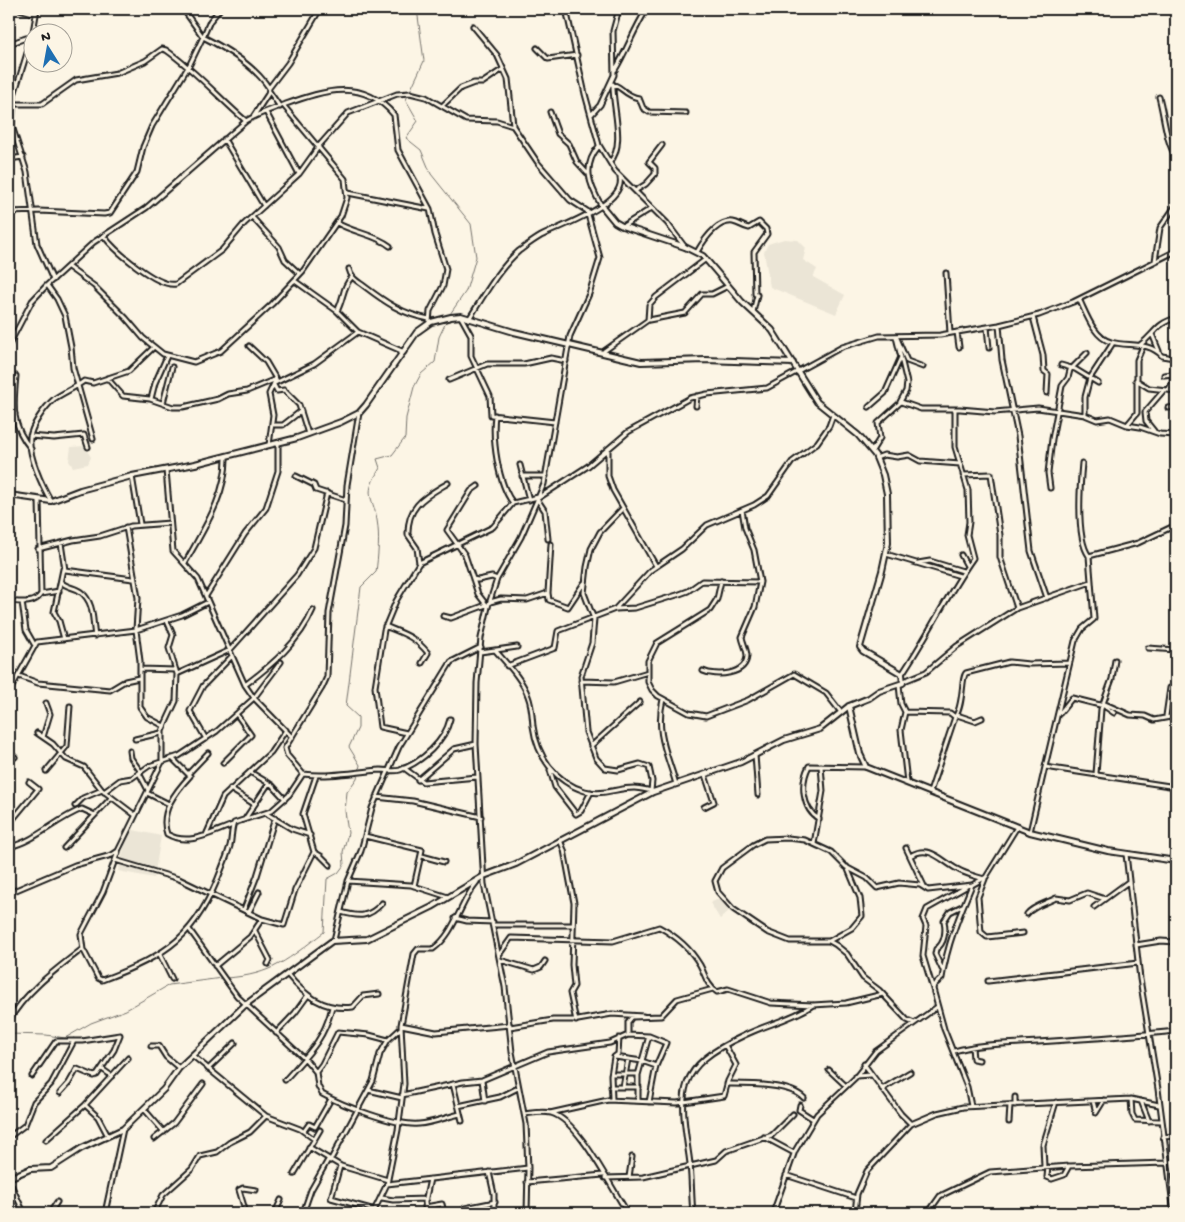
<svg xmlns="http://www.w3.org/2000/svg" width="1185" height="1222" viewBox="0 0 1185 1222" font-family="'Gochi Hand',sans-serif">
<rect width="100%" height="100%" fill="#fcf5e5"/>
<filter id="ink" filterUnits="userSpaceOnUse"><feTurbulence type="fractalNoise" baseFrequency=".02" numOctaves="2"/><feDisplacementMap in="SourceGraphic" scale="10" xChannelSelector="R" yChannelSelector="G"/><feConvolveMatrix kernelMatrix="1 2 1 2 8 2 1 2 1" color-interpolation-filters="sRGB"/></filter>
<g filter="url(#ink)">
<path fill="#ebe5d6" d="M784,239L798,240L806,248L803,260L817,269L813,277L845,295L836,314L770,287L764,252L768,244Z
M84,446L91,457L88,464L73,467L69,461L71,447Z
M129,829L161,836L154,878L118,871Z
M720,898L731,909L720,919L710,903Z"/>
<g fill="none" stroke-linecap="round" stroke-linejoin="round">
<path stroke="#75726c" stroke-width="1" d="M410,91L424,61L417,9
M408,95L406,100L418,121L406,138L421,150L431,174L471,224L476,257L466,291L448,317
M226,978C273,975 288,959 324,932L327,879L338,873L344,865L343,852L348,833L345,811L347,792L357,778L360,765L349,747L358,728V717L346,706L361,587L376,572C378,556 380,537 377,520C372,493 363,496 380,468L377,459L392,455L405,438L406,418L414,387L421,374L435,362L439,337L447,320
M9,1034L46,1035L65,1038L91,1023L126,1010L169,985L222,978"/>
<g stroke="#1c1c1c" stroke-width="7">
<path id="minor" d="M19,9L36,14
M220,9L210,21L203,37C227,49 254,65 269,88L268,94L253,117
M566,9L585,94L599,145L615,171L667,223L685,247
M473,26L497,55L508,79L513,125
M33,32L37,9
M32,37L14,95L12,126L27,172L37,244L53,280
M9,44L26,38H32
M537,48L548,59L577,55
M615,70C627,50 634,29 647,9
M610,84C621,84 624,96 639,98L643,108L649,112L686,113
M269,88L288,63L320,9
M269,91L280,107
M1159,97C1164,114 1166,144 1176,156
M12,104H42L76,80L117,73L145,61L162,49L166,50C196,71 219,98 246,121
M442,106L461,88L474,83H482L503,69
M266,112L299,174
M550,112L558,134L569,144L577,162L587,173
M591,115L600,105L614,75L613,31L619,9
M224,139L264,206
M599,146C582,166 589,184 601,205
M317,148L348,113L397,94L410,93L426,97L466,120L497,121L513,126L538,163L570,200L587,211L600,258L589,294L570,336L544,484L521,537L497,579L488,607L481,638L477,683L476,744L484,884L505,987L512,1052L526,1124L528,1168L527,1213
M9,159L23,157
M610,162C626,145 612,106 613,84
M635,191L646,184L655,174V168L649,162L662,145
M348,193L429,209
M9,212L39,211L104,214L110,213L137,172L143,147L152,126L190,64L203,37L183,9
M252,217L279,247L285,260L300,274
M337,223C354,233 375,234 390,246
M623,226L652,208
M104,236C114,250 158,288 176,284L222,250L244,224L299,174L317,149
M697,252C704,240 717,220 733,222C739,223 743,227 749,228L759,222L766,229L767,234L754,252L755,294
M1155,261L1160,228L1176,205
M68,267L94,286L126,318L143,338L163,354L194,362L221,351L272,304L303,271L341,216L347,198L345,179L283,105
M349,269C351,278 356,280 364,286C385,302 402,314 429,319
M946,273L950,333
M295,281L337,311L358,332
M47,285L57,299L65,316L71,347L73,368L93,439
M1079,299C1086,313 1094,338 1111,342C1128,347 1149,341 1162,356L1174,358
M337,311C344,299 342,287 352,277
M753,312L757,295
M461,317L471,335V356L490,396L491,415L555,422
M1033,317L1043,355L1044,371L1048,374L1047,393
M469,319C483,297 500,267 519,251C526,246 534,240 541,236C560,226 626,204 620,178
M649,320L685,313L702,294H712L728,286
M999,325L1002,360L1018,436L1031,551L1047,598
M987,327L989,348
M957,332L959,347
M1152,334L1159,351
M896,337L907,383L906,391L900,402
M897,338L907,361L923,367
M1176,340V352
M9,345L32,301L47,285L94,242L146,208L246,121C259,113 273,109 286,104C325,90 363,78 394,115L398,150L430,209L435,234L446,269L443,286L430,311L429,323
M1140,345C1156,333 1155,324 1176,318
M249,346L266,362L276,379L269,394L273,415L269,445
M604,351L648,320L649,305L656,297L706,259
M1061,365L1075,369L1098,383
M1164,375L1173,374
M16,376C13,406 11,425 31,449
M107,378L123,396L150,399L173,407H183L218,399L228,394L247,391L276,379
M449,380L487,364H524L551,358L566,361
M1136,380L1149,388L1176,391
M275,383L314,364L358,332L404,352
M274,385L277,391L284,390L299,405L308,434
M1168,390L1172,384L1174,358H1176
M151,399L155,383L167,356
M163,403L172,367
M696,406L697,396
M869,407L885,393L901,357
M1168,408L1176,407
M9,409L15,414
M495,415C492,440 498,484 513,503
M1085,415V397L1090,378L1113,343
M272,425H283L301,411
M1127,425L1137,413V360L1143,346
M1154,431L1146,421L1145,412L1164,390
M30,436L54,438L84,435L88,447
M608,449V476L613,490L656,566
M872,451L880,438L878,423L901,402L921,409H960L995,412L1038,408L1085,415L1097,420L1110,418L1127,425L1140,427L1160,434L1176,435
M876,458L884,455L897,457L909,455L920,461L960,464
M520,465L529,500
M166,470L173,551L198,579L245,685L254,698L292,737
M963,475L991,474L1000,535V557L1017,608
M132,476L140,524
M296,476L314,485L316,490L346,500
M522,476H546
M478,486L471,491L447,530L465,555L478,594L488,607
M1050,488L1048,473L1052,439L1062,386L1068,378L1070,370L1087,353
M51,501C42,486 28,455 30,438C31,426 45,407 54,399C64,392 75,388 84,381L93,383L129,371L154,347
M622,509L600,532L591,549L587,567L584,593L594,619L592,643L581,676L586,732L596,758L605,768L618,770L640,764L649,767L652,781L651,791
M126,527L138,598L136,630L140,661V707L147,717L164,726
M548,539L545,511L537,499L588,466L628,432L690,398L707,394L767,388L842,347L879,336L940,335L999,325L1039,315L1073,302L1176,251
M61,543L65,570L133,579
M38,549L73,540L100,536L131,526L170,523
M886,554L960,576
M961,555L967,566
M1089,556L1138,543L1176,525
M185,563C203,530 227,495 226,456
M419,563L417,548L408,535C407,505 425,497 448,483
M918,563L930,561L963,571
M63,569L54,612L59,621L64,639
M473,579L478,580L492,577L497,579
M721,581L717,599L710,610L657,643L648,661V682L652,690L658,696L689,713L706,716L748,700L794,674L826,693L840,711
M61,582C67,588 75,587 81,592C95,603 92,621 95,636
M548,593L549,600L568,607L584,583
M41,594L59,591
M206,596L245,534L266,508L278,471V443
M9,601C20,602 34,605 41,594L39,500
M22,602L26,630L34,644
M490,602L501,599L527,600L548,593L551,544
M616,609L635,608L677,595L688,591L702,581L760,582L754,550L745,528L742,510
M443,616L451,618L486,605
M385,626C404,634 414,636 428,653L422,663
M1148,648L1176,650
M496,650L517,647
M480,652L495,650C507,664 522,679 528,696C532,706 532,716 533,726C537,756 555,782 585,791C603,796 616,788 634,788C640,788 646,790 652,791
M507,666L555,648L558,631L615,609L651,570L682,549L707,525L754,505L768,496L792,462L817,443L829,426L833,415
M140,669L176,670
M703,671C716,677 746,675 747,656C747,650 743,643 742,637L755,607L760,582
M177,674L230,650L297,575L314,548L327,493
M902,674C927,637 947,595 973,558L967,535L969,522L968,490L955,447V409
M19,676L38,683L110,690L125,681L139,678
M581,681L614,682L648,672
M904,681L926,672L957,646L1017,608L1091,582
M245,685C272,665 300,641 313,610
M899,685L901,704L905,712L901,730L907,782
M9,692L37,642L136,630L182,615L208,602
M663,699C655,732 667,753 676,784
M1103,703L1130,715L1145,716L1154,720L1176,716
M905,712L950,713L955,717L930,792
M1060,713L1072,698L1104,706L1114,713
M957,715L975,721L982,718
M1166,716L1170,688
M955,717C964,705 961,677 966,673L1009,662L1029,664L1069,663
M37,733L53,744L66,759L84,767L102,790L135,815
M407,733L380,727L375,687L384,630L396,601L419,563L493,527L513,503L538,497
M43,737L50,714L46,703
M135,739L161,733
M206,739L190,711L203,686L232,656
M591,746L640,702
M130,751L131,758L141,772
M755,755L758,795
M172,758L190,776C176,791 159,812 167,834C189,847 212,832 233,825
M9,761L15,757
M223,763L251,735L237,715
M1045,767L1075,641L1082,629L1094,619L1089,556C1076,539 1080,485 1082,463
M404,768L423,782L477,777
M550,770L555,787L576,814L581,811L591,792
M46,771L67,746L70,706
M250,772L272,785L285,799
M139,773L148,790
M188,774L208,753
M303,774C330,777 354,772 381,770C387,770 394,772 400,770C422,762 445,741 450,719
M1096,774L1101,709L1112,679L1115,660
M418,780L454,749L476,744
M230,789L254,804
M104,792L120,780L132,778L149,766L179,756L217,731L254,698L281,662
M147,793L169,804
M376,797L413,801L481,817
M75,806L83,798L102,790
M704,807L714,802L705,775
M267,814L292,829L310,835
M245,819L269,783
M819,819C802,809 800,783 809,766L866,767
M9,824L38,789L29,782
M1030,832L1045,767L1176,787
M206,835L223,797L271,752L286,730
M365,836L422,850L414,886
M560,840L564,850L574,903L572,965L574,986L570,993L576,1021
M814,844L823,791L821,766
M9,847C36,841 56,819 82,809L95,815
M64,848L111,798
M906,848L925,888
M314,852L321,856L330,865
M1126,854L1140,979L1158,1089L1174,1213
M422,856L444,862
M910,856C930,844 940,860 957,869C965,874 975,876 984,879
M115,860L179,879L262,919L284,925L295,890L314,852L303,814L316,776
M1171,860L1176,849
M985,879L978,897L981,932L987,937L1023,933
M348,881L411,885L448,897
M9,893L75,865L112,855L118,851L162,762V731L176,701L177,674L169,648L173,635L167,621
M1094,907L1128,882
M244,909L257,876L275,818
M249,912L259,892
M341,912C359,917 369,918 382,903
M1027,914C1033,906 1047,903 1056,898L1070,900L1087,893L1105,899
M455,918L467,921L493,922
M494,925H573
M189,929L237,996L306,1060L316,1072L318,1086L322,1094C344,1106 395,1126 419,1124C433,1123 446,1117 460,1114
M255,931L270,960L268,964
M334,940L348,881L361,851L372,808L399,747L451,662L481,647
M829,941L852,928L862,916L860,898L847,867
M1136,945L1161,941L1176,942
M83,950L81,934L103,892L118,852
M160,955L172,979
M499,955L511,938L613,941L659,927C676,936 690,948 700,965C705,974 707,986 717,992L728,989L771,1003L813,1005L846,1003L883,994
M500,960L534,970L541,967L545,961
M215,966L250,937L262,919
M942,969L935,954L936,949C945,944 946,930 944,921L950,912L962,906
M287,974C304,995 324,1011 353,1007L363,996L379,994
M988,981L1138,963
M933,989L923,956L926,926L923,919L927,909L966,887
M9,1021C25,992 55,970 81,950L84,951L98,978L102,980C168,955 197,936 222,868C225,861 228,853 230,846C232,838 231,830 234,823L271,811L289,795L303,774L287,755L285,748L322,688L327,677L329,613L345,526L347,485L359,413
M914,1023L907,1020L879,990L863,978L847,954L836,945L829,941H790L767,932L733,909L718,892L715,881L722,868L753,845L765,839L788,838L805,840L831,852L846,867L867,878L877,888L899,883L920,885L928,890L972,885L986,877L1017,827
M401,1025L436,1032L510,1025
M510,1027L553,1020H578L612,1014L643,1016
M276,1033L295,1013L308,995
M628,1035V1022L632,1017L661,1016L677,999L713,989
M151,1046H159L166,1057L179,1068
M972,1047L973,1059L979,1060
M954,1051C981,1043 1010,1044 1038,1042C1084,1039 1130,1036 1176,1031
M193,1056L266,1116L300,1129L314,1139
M615,1057L642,1061L656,1066
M864,1064L901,1114L911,1124
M102,1069L112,1076
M208,1069L235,1043
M829,1070L846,1086
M316,1072L322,1064L338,1032L369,1035L388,1040
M611,1074H638
M32,1076L56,1041H82L120,1035L114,1050L97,1075L94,1076L77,1069L69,1083L60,1093
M856,1076L871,1075
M285,1080C307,1055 324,1041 332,1007
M482,1080L485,1101
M453,1084L462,1121
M727,1084C746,1084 790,1083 804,1098
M611,1087H639
M623,1087L628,1059
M882,1089L910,1072
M368,1090L402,1098
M402,1095L463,1082L482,1080L548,1052L610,1043L628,1035L649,1036L666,1043L656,1066L649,1102
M1015,1097V1105
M612,1099L611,1075L614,1057L618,1054L619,1038
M1131,1099L1132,1114L1135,1120L1161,1121
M638,1101V1075L649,1036
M1093,1101L1096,1113L1104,1100
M1141,1101L1149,1121
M85,1105L98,1117L108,1136
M800,1105L799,1110L813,1119
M458,1106L500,1097L518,1088
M971,1106L967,1087L944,1029L933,989L934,985L942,978C947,945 959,916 972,885
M144,1109L164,1132
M550,1113L608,1100L677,1103L724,1096L728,1081L736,1065L725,1045
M524,1114C533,1113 542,1111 551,1113C580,1121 611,1189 628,1213
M1009,1122L1010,1105
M304,1131L309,1124L315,1127L331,1099
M9,1137L25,1125L34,1102L51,1084L74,1041
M764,1137L794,1153
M1163,1137L1176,1136
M154,1139L174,1123L203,1084
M46,1140L85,1105L128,1058
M309,1147L341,1166L388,1180
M330,1161L373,1081L380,1054L388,1040L400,1029
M340,1166L331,1198L375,1210
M1044,1167L1043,1145L1056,1102
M1048,1167L1047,1177L1052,1179L1064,1175L1069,1166
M489,1172L494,1194V1213
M294,1174L320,1130
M786,1175L856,1198
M629,1177L632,1157
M605,1178L643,1177L716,1160L726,1151L772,1135L793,1114
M9,1180L24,1213
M527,1182L603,1175
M387,1184L528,1168
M382,1198L393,1200L426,1199
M425,1207L442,1204L444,1213
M9,1208L15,1196
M465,1208L495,1202
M50,1213L57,1202
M105,1213L123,1129
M154,1213L163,1195L192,1169L200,1156L217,1152L230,1142L250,1132L266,1116
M246,1213L239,1190L243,1188L256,1190
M275,1213L281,1200
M303,1213L311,1190L328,1160
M373,1213L387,1184L398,1130L404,1084L401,1025L414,954L418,949H433C455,934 460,902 477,882
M426,1213L425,1202L430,1179
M483,1213L495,1210
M693,1213C691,1194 692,1175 689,1156C679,1090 676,1067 743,1036C766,1024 791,1020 813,1005
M773,1213L795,1151L817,1114L855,1078L876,1051L937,1007
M855,1213L857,1194L867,1171L911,1124L937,1113L963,1107L1131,1099L1159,1105
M928,1213L940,1196L990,1172L1069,1166L1167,1163"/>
</g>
<g stroke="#1c1c1c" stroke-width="8">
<path id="tertiary" d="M9,495L51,501L80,490L132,476L195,464L297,438L341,422L359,413L366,405L417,332L431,322L451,317L461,316L514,332L641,362L706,360L793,363
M849,706L860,754L866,767L1030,832L1108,851L1176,861
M9,1178L30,1169L51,1168L82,1148L123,1129L164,1089L179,1068L245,1005L332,941L367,939L432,907L484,876L516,864L653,792L741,762L784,740L820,729L849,706L869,698L879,691L903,683L902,674L863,651L860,647L882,571L888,543L887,494L883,475L875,455L858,435L817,402L772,330L742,302L703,256L685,247L622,226L615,222L601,205"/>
</g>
<use href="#minor" stroke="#fcf5e5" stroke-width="3"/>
<use href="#tertiary" stroke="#fcf5e5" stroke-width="4"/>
</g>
</g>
<rect width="1185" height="1222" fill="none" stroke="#fcf5e5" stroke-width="30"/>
<rect x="15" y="15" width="1155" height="1192" fill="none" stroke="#1c1c1c" stroke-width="2" filter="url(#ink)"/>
<g transform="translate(48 48) rotate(349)"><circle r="24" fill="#fcf5e5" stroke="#a29e95"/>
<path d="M0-4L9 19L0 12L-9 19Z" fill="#1f6fb2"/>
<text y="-8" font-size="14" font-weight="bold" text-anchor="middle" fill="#1c1c1c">N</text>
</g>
</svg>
